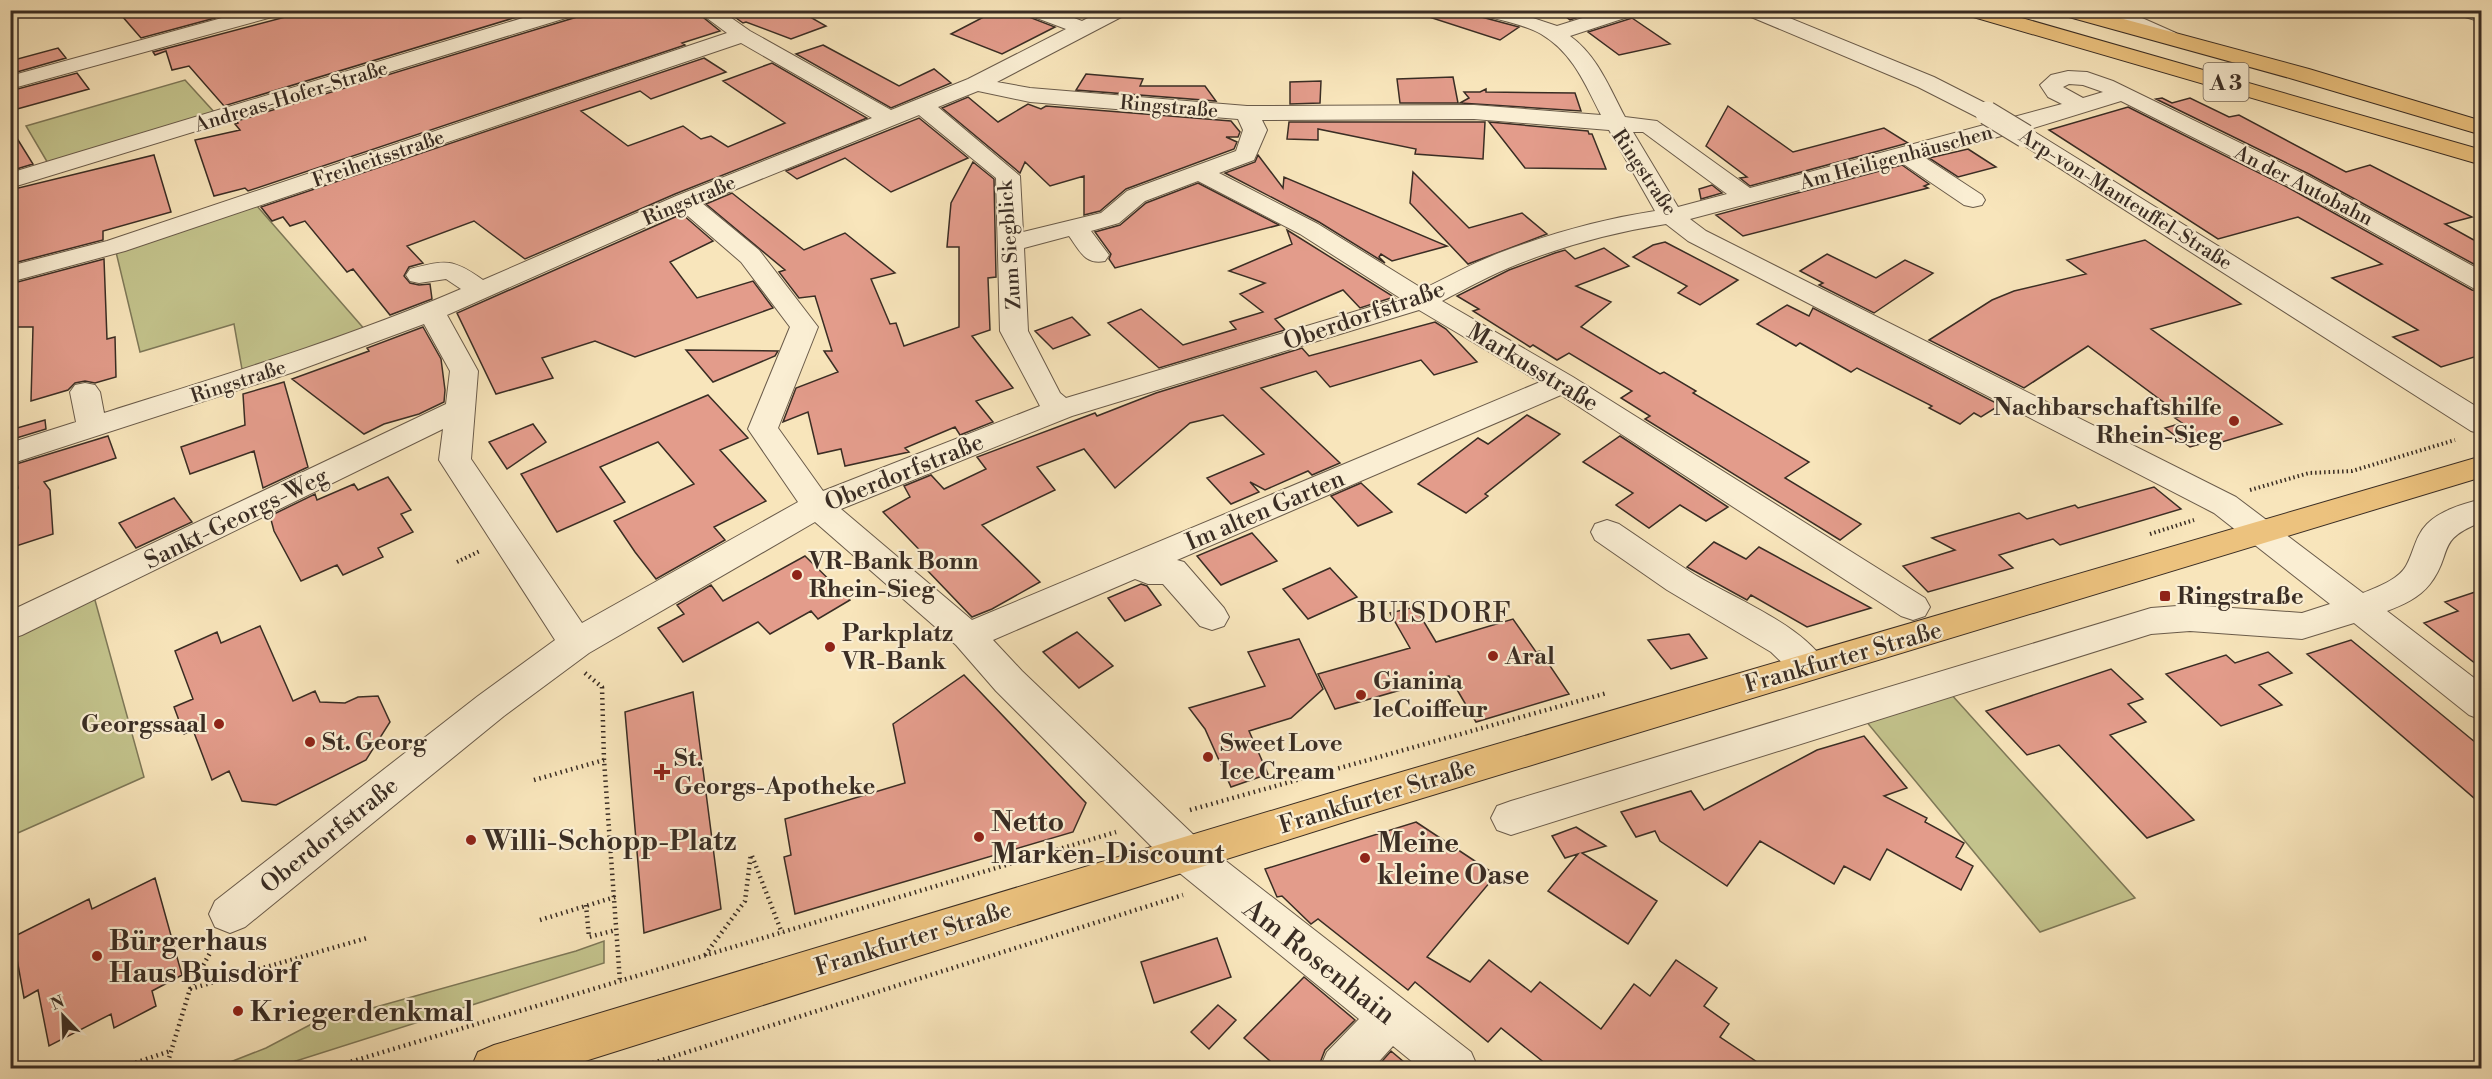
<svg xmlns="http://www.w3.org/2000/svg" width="2492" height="1079" viewBox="0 0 2492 1079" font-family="'Libre Bodoni',serif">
<rect width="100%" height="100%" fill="#f8e5bb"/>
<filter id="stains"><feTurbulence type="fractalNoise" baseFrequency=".00333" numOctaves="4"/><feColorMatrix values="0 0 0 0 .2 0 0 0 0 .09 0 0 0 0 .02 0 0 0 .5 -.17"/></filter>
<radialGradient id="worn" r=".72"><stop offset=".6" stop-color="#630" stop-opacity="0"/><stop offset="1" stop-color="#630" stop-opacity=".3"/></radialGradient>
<path fill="#c3c38c" stroke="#7e7858" stroke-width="1.5" d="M185,80L215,113L49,165L26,126Z
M257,206L366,331L243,375L234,324L140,352L116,252Z
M93,593L144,777L11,836V635Z
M1950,693L2135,898L2040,932L1865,720Z
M604,941V963L274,1068H215L266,1048L323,1018L358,1012L576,951Z"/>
<path fill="#e39c8b" stroke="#3a2d24" stroke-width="1.5" d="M141,10H208L215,18L141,38L122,16Z
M312,10H540L224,106L189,66L172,70L166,51L155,55L153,52Z
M584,10H694L720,31L682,43L685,45L248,191L245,188L214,196L195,140L240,130L235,124L238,123L237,121L580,16Z
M725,10H798L826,26L791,39L746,22L743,23Z
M997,10H1011L1055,27L1002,54L951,34Z
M1427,10H1474L1478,16L1519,27L1500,40L1426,16Z
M1557,10H1599L1570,20Z
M1632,18L1670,44L1619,55L1588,32Z
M823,45L899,86L934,69L951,83L891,108L796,54Z
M58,48L66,58L10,74V61Z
M704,58L726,72L651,99L640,91L581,111L628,146L683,126L701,139L711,136L728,147L785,123L723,81L772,63L867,118L675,194L525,259L474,221L407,246L423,263L409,267L404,276L410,283L419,285L430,284L432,299L390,315L353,269L347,272L305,221L290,226L283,217L272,221L261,207Z
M77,73L89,89L10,111V91Z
M1086,74L1143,79L1140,86H1205L1216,101L1076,90Z
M1453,77L1458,103H1400L1397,79Z
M1321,81L1320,103L1290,104V82Z
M1486,89V92L1575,93L1581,111L1460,103L1469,98L1464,92H1480Z
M968,97L998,122L1028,104L1041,109L1046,106L1231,121L1240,132L1238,137H1226L1237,142L1234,149L1126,189L1100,211L1084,215V176L1050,186L1025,162L1020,173L942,108Z
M2162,98L2172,103L2190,98L2229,117L2239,115L2346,172L2370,165L2472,217L2445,224L2481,244V268L2309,174L2156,99Z
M1728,106L1793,152L1884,128L1908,143L1750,186L1740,178L1747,177L1706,146Z
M2128,107L2289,188L2472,290L2481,292V355L2441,367L2393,337L2418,330L2332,278L2382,264L2298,217L2218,239L2049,130Z
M919,118L968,158L891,192L845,158L797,179L786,171Z
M1289,122H1485L1483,159L1415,154L1416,149L1318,129V140L1287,139Z
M1489,122L1588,131L1589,134H1592L1606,169L1525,168Z
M10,127L33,164L10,171Z
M1968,149L1996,167L1958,177L1929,158Z
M154,155L171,212L103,231V240L10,264V190Z
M1258,155L1283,188L1284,177L1447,246L1392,261L1381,254L1379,257L1385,263L1319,222L1225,173L1255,162Z
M973,162L994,179L996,277L988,278L990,330L972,336L1013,388L976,401L993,422L960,435L955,427L905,448L909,452L845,466L841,449L818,454L808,412L783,422L796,388L838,372L824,351H832L815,296L799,298L779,272L785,270L706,204L732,193L804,250L845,233L895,273L871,279L890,324L896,323L904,346L959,327V247H947L951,203Z
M1902,165L1929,184L1924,186L1928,188L1743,236L1716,215Z
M1413,172L1469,228L1522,213L1547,234L1468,264L1410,203Z
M1198,183L1279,225L1115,268L1109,259L1111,254L1095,232L1120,225L1146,203Z
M1712,185L1722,193L1701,199L1699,189Z
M682,214L713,241L670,262L697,298L753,281L773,308L635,357L595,341L542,358L553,378L496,394L457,313Z
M1287,230L1394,297L1360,308L1343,290L1275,319L1285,330L1159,368L1108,323L1141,309L1183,345L1236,329L1230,322L1263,312L1240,294L1265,283L1229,271L1292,244Z
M2145,240L2241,304L2151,329L2282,424L2212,445L2207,442L2190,447L2165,428L2182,423L2175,418L2182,416L2088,346L2024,388L1929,340L1992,300L2014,291L2086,274L2067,260Z
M1665,242L1738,280L1700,305L1678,293L1687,286L1633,257L1653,245Z
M1604,248L1629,266L1576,286L1611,302L1581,327L1660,374L1664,372L1696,391L1693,393L1809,462L1785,478L1861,524L1840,540L1645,419L1650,416L1621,398L1632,391L1569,353L1557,360L1533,345L1530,347L1473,311L1479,309L1457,296L1509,270L1555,253L1565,250L1575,259Z
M1827,254L1876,278L1905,260L1933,273L1874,313L1819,285L1823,283L1800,271Z
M104,259L107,339L115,337L116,377L95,383L85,381L75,383L68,390L31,401L33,327H10V284Z
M1787,305L1809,316L1813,308L2000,405L1981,417L1974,413L1960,424L1929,408L1932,406L1857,368L1851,372L1800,343L1796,346L1757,324Z
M1072,317L1090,335L1053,349L1035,331Z
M1435,322L1446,329L1477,362L1434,375L1421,360L1330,387L1316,371L1261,388L1340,463L1312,475L1308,471L1265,490L1250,482L1259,492L1231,504L1207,478L1264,454L1223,415L1190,423L1115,488L1084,449L1037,467L1055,490L982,525L1040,582L992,609L972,617L926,569L934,565L883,512L910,497L904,486L931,475L944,489L986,469L977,457L1095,413L1097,416L1156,393L1302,348L1309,356Z
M423,327L441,359L445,390L444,402L419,414L384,424L364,434L292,379L369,351L367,348Z
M686,350L778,351L775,356L713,382Z
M284,382L308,467L263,488L254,451L190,474L181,447L245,425L243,394Z
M708,395L748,438L720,450L766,501L714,527L725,540L656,579L635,552L614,521L694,484L658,442L600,467L625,502L557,532L521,474Z
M1527,415L1560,434L1485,494L1488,496L1466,513L1418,484L1478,438L1488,444Z
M45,420L46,429L10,440V430Z
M533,424L546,442L507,469L489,442Z
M108,436L116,458L44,482L50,490L53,534L10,548V491L18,488L13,465Z
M1620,436L1728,507L1706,521L1680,505L1649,528L1616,505L1633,493L1583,462Z
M388,477L411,510L401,514L413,532L378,548L383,557L343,575L337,565L301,581L274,531L270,516L315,494L317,500L354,484L358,490Z
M1361,483L1392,512L1358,526L1331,496Z
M2154,487L2181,509L2060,545L2053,539L1999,555L2013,568L1928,592L1903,566L1955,550L1932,538L2019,513L2027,519L2075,505L2078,508Z
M174,498L192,522L136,548L119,523Z
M1252,533L1277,561L1221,585L1197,556Z
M1714,542L1746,559L1759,547L1871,608L1807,627L1751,595L1747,600L1687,567Z
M805,556L850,600L818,619L811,611L770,634L758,622L683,662L658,628L684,614L677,605L711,585L723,601Z
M1330,568L1357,597L1308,619L1283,589Z
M1141,584L1147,586L1161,605L1125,621L1108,598Z
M2481,590V668L2424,623L2458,611L2445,602Z
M1415,607L1436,642L1513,619L1536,652L1540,651L1569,694L1476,722L1449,676L1335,709L1318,674L1410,648L1390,613Z
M260,626L293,701L315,691L320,702L345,703L358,697L378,696L390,722L366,760L276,805L242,801L229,771L212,780L193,730L184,734L174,707L193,699L175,651L217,632L221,643Z
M1077,632L1113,666L1079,688L1043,652Z
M1689,634L1707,658L1671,669L1648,640Z
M1299,639L1323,689L1291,718L1249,731L1268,774L1231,787L1205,729L1189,708L1265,686L1248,652Z
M2351,640L2481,747V804L2307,654Z
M2268,652L2292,673L2259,685L2282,705L2221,726L2166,674L2226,655L2235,663Z
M2111,669L2143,699L2128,704L2146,722L2110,735L2194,820L2147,838L2059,745L2027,755L1986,711Z
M964,675L1086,803L1073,832L795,914L784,857L791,855L785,819L905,783L893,724Z
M693,692L721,909L644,933L625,712Z
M1864,736L1907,788L1884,796L1927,818L1925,822L1964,843L1956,857L1973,866L1961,890L1887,849L1870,880L1844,866L1834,884L1760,841L1727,886L1660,841L1655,831L1636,837L1621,812L1691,791L1704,810L1817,750Z
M1416,822L1496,875L1427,957L1470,982L1489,960L1531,992L1540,982L1601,1029L1634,984L1650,996L1676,960L1717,988L1704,1006L1729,1024L1720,1037L1766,1068H1551L1501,1028L1488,1042L1415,982L1408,990L1318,919L1311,924L1282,896L1277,897L1265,869Z
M1576,827L1606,846L1582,853L1657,901L1628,944L1548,891L1578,854L1565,858L1552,836Z
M155,878L182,975L152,991L156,1006L114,1028L111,1014L49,1046L38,990L24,998L13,937L89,899L92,909Z
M1217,938L1231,977L1154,1003L1141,962Z
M1304,977L1355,1020L1325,1050L1318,1068H1278L1244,1038Z
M1218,1005L1236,1020L1209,1049L1191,1032Z
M1391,1051L1411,1068H1376Z"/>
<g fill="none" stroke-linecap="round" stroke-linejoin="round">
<g stroke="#6a5b4a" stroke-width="2">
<path id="minor" d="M251,10H286L283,14L10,89V76Z
M549,10H582L579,14L10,188V173Z
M696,10H720L750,31L891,110L968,79L1066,29L1026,14L1023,10H1053L1082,21L1104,10H1130L1127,14L997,82L1030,88L1247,106L1474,105L1601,115C1585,84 1573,53 1541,34C1524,24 1498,20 1479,14L1476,10H1509L1557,26L1608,10H1640L1637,14L1570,36C1597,55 1610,89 1625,117L1657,121L1750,188L2062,104L2048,97L2040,85L2051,75L2068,71L2087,72L2113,81L2308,176L2482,271V290L2473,288L2290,186L2121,101L2027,130L2033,131L2482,410V434L2471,431L2017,141L2013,136L2016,132L1924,157L1982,195L1985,200L1982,205L1973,207L1964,205L1902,163L1690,219L1706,231L2236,497L2363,593C2377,587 2398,580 2406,566C2414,552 2415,536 2427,524C2441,510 2463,504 2482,499V522C2434,540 2454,553 2430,584C2419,598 2403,605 2387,611L2482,684V720L2469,715L2354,623L2302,639L2190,631L2151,634L1511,835L1497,830L1491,818L1497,806L1511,801L2151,608L2190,605L2302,613L2330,604L2214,513L1688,241L1666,224C1615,232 1566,245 1518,264C1492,274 1467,288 1442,301L1573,377L1925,598L1930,607L1925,616L1913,620L1901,616L1561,395L1177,560L1184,562L1224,608L1229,617L1224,626L1212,630L1200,626L1163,584H1148L1135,579L993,640L1022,671L1199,840L1471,1052L1478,1068H1420L1393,1046L1373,1068H1320L1327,1052L1359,1019L1171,866L996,691L956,645L815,522L589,653L504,716L245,927L230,933L215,927L209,914L215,901L478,696L555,640L439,460L443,429L22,635L10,639V611L446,404L450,371L424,324L294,372L10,464V443L76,422L70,392L75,385L85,383L95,385L100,392L104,413C224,375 345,339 461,289L446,279L419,283L410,281L406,275L410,269C446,260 452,258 483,280L676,196L872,118L741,43L125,251L10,282V266L107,241L727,33ZM2069,84L2083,85L2103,92L2083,98L2063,87ZM978,91L1030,102L1238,119L1243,130L1236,151L1127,191L1101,213L1023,232L1020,176L938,107ZM919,115L996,178L1000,331L1040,406L823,491L778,428L818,327L759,250L702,203ZM1474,119L1609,130L1655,211C1602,219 1549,234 1499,253C1473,263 1448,277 1423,289L1318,224L1219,173L1254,160L1267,130L1262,120ZM1633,132H1643L1727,194L1678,207ZM1198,181L1300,234L1400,298L1066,398L1060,393L1028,331L1024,248L1069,236C1080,251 1085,265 1105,261L1109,255L1091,231L1119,223L1145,201ZM682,211L741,262L790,327L748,429L798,502L582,623L471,459L478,371L447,315ZM1419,310L1540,382L972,620L841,509L1072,416Z
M1741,10H1770L1934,77L1995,108L1998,113L1995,118L1987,120L1979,118L1918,87L1744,14Z
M2095,10H2124L2176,33L2179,37L2176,41L2169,43L2162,41L2098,14Z
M2452,10H2482V22L2455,14Z
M1607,520L1619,524C1643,540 1667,557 1692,573C1731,597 1806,626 1827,666L1822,676L1809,680L1796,676L1771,652L1667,590L1595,540L1591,532L1595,524Z"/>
</g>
<g stroke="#3a2d24" stroke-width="2">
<path id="major" d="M2482,456V477L1357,818L563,1068H471L478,1052L494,1045L1357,785Z"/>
</g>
<g stroke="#3a2d24" stroke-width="2">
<path id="highway" d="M1960,10H1994L2482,150V165L1963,14Z
M2055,10H2090L2309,69L2482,121V135L2293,79L2058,14Z"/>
</g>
<path stroke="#3a2d24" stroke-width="4" stroke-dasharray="1.5 3" stroke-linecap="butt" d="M2250,490L2309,473L2352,471L2455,440
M2150,534L2194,520
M457,562L480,551"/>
<path stroke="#3a2d24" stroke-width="4.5" stroke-dasharray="1.5 4" stroke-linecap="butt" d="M585,673L602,687L604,760L620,982
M534,780L604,760
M1190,810L1607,693
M752,856L782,933
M586,905L589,937L616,930
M540,920L615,897
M705,955L745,901L751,853
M190,989L367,938
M120,1068L170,1051
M166,1068L190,989L215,944
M330,1068L1116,832
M637,1068L1183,895"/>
<use href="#minor" fill="#faeed3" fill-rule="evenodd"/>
<use href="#major" fill="#ecc27e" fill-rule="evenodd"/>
<use href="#highway" fill="#ecc27e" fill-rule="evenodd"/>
<g stroke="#6a5b4a" stroke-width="25" stroke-linecap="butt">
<path id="minor-bridge" d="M1987,113L2025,136"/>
</g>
<use href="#minor-bridge" stroke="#faeed3" stroke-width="23"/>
</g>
<g fill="#8f2418" stroke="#faeed3" stroke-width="2">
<circle cx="2234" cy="421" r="6"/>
<circle cx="797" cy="575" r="6"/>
<rect x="2159" y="590" width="12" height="12" rx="3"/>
<circle cx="830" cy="647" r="6"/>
<circle cx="1493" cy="656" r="6"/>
<circle cx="1361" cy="695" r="6"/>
<circle cx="219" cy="724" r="6"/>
<circle cx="310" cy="742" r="6"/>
<circle cx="1208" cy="757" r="6"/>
<path d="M659 763h6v6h6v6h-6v6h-6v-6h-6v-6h6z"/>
<circle cx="979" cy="837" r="6"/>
<circle cx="471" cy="840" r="6"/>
<circle cx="1365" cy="858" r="6"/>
<circle cx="97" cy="956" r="6"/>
<circle cx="238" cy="1011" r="6"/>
</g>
<g text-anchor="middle" stroke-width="4.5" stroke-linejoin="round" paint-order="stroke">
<g font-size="20" fill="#3a2d24" stroke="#faeed3">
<text transform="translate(291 96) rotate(-17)" y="7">Andreas-Hofer-Straße</text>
<text transform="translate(1169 106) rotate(5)" y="7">Ringstraße</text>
<text transform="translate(1896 157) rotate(-15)" y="7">Am Heiligenhäuschen</text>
<text transform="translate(378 158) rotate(-19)" y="7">Freiheitsstraße</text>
<text transform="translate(1645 172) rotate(56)" y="7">Ringstraße</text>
<text transform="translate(2304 185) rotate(27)" y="7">An der Autobahn</text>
<text transform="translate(2126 199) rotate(32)" y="7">Arp-von-Manteuffel-Straße</text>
<text transform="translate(689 200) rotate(-23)" y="7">Ringstraße</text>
<text transform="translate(1009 245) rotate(-94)" y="7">Zum Siegblick</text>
<text transform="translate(238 381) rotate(-18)" y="7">Ringstraße</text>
</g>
<rect fill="#faeed3" stroke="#746758" stroke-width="1.5" x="2203.5" y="63" width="45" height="38" rx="4.5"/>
<g font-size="22" font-weight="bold" fill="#3a2d24">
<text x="2226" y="90">A 3</text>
</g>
<g font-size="24" fill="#3a2d24" stroke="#faeed3">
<text transform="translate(1364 315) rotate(-19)" y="8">Oberdorfstraße</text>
<text transform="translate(1533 367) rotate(31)" y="8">Markusstraße</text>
<text transform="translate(904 472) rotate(-22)" y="8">Oberdorfstraße</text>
<text transform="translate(1265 510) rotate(-23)" y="8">Im alten Garten</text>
<text transform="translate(236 518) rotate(-26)" y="8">Sankt-Georgs-Weg</text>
<text transform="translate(1843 657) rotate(-16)" y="8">Frankfurter Straße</text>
<text transform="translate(1377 796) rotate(-17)" y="8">Frankfurter Straße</text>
<text transform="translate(329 835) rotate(-39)" y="8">Oberdorfstraße</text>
<text transform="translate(913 938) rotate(-17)" y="8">Frankfurter Straße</text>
</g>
<g font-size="24" font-weight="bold" fill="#3a2d24" stroke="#faeed3" text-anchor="start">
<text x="2222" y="415" text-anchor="end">Nachbarschaftshilfe<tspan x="2222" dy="28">Rhein-Sieg</tspan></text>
<text x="809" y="569">VR-Bank Bonn<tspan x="809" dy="28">Rhein-Sieg</tspan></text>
<text x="2177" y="604">Ringstraße</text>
<text x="842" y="641">Parkplatz<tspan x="842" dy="28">VR-Bank</tspan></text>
<text x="1505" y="664">Aral</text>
<text x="1373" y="689">Gianina<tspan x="1373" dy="28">leCoiffeur</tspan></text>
<text x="207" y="732" text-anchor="end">Georgssaal</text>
<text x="322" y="750">St. Georg</text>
<text x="1220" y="751">Sweet Love<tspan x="1220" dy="28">Ice Cream</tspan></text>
<text x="674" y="766">St.<tspan x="674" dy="28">Georgs-Apotheke</tspan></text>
</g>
<g font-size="27" letter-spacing="1.5" fill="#3a2d24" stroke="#faeed3">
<text x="1435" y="622">BUISDORF</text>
</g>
<g font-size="28" font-weight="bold" fill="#3a2d24" stroke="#faeed3" text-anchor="start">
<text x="991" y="831">Netto<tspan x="991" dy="32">Marken-Discount</tspan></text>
<text x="483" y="850">Willi-Schopp-Platz</text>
<text x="1377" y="852">Meine<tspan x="1377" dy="32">kleine Oase</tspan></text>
<text x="109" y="950">Bürgerhaus<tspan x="109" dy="32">Haus Buisdorf</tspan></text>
<text x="250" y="1021">Kriegerdenkmal</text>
</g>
<g font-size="28" fill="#3a2d24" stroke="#faeed3">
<text transform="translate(1320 961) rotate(38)" y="10">Am Rosenhain</text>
</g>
</g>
<rect width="2492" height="1079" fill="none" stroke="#f8e5bb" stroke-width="36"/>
<rect x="12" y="12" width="2468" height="1055" fill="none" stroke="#3a2d24" stroke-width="3"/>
<rect x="18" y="18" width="2456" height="1043" fill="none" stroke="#3a2d24" stroke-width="1.5"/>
<g transform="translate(63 1016) rotate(337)" stroke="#faeed3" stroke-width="4.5" paint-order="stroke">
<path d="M0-4.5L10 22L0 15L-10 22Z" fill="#3a2d24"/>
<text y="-9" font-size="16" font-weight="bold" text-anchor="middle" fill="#3a2d24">N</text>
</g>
<rect width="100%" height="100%" filter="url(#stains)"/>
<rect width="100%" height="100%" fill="url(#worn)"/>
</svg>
